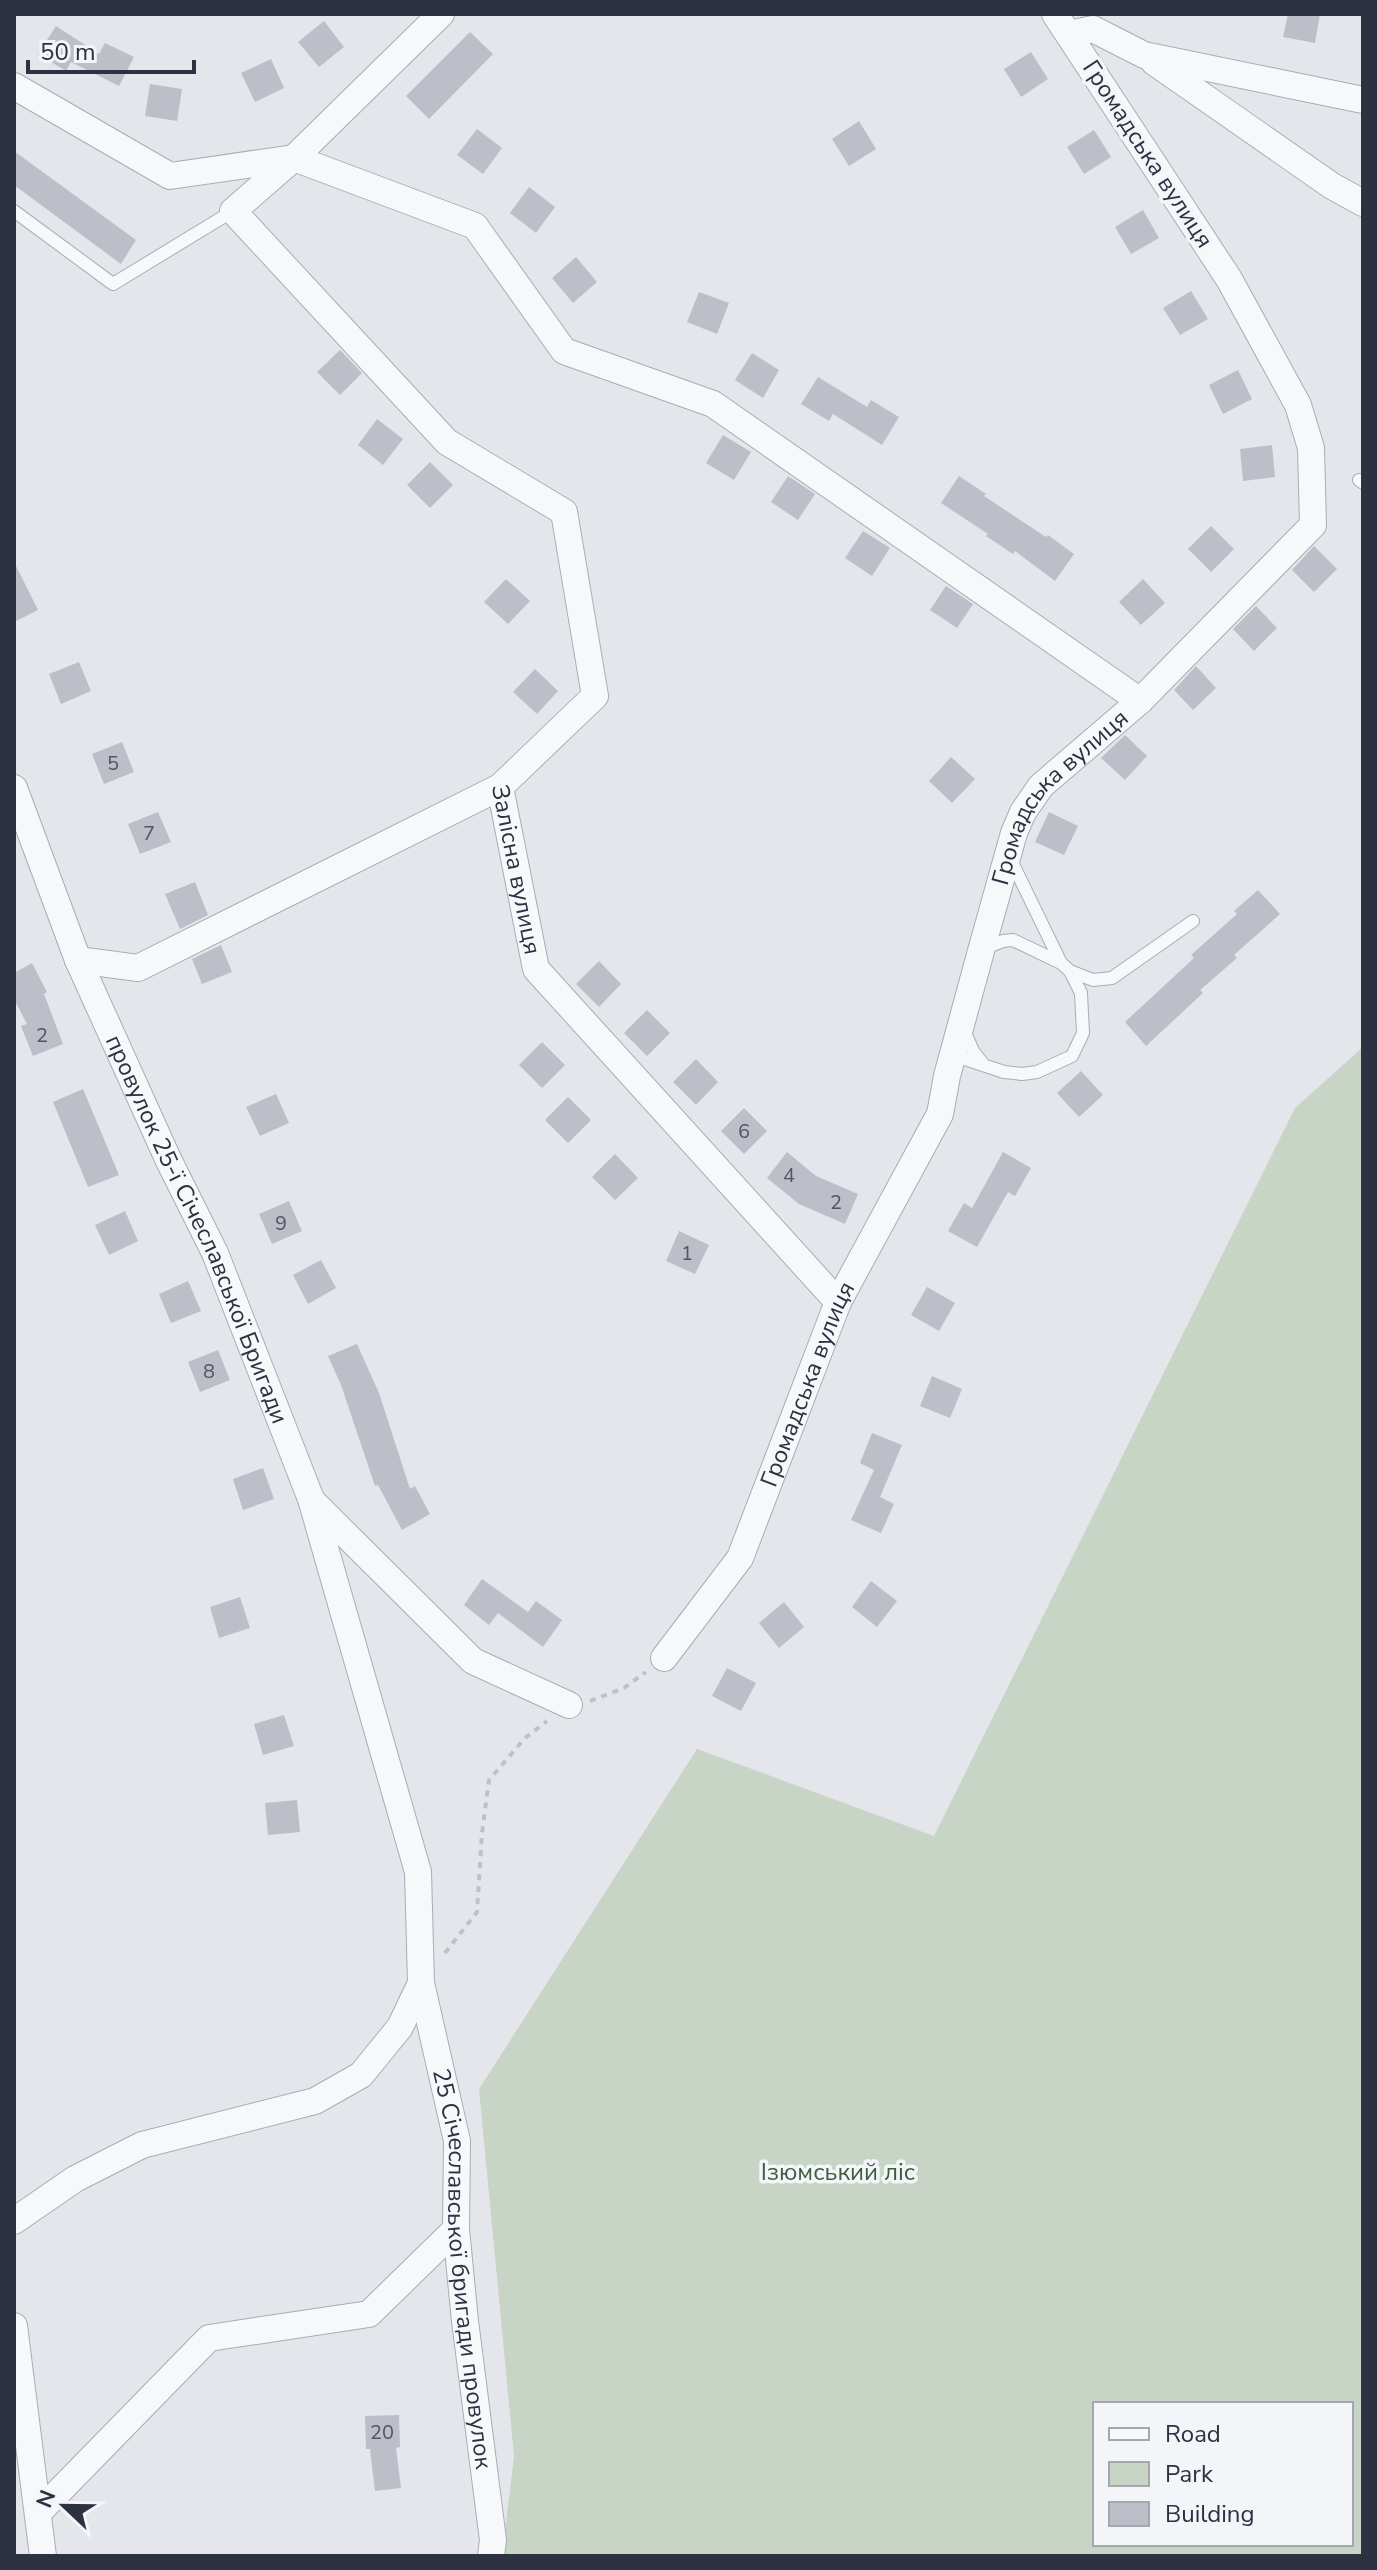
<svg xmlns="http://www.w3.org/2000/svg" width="1377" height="2570" viewBox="0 0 1377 2570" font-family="'Nunito Sans',sans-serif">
<rect width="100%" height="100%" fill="#e4e6eb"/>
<path fill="#c8d4c6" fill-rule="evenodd" d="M1363,1047V2556H502L514,2456L479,2089L697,1749L934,1836L1295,1108ZM1095,2404H1351V2544H1095Z"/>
<path fill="#bcbfc8" d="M1288,14H1320L1315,43L1283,37Z
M324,21L344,47L319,67L298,42Z
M56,26L99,54L105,43L134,57L119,86L71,62L66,71L38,54Z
M470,32L493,54L429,119L406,96Z
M1031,52L1048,79L1021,97L1004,69Z
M271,59L284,88L255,102L241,73Z
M150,84L182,89L177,121L145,116Z
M859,121L876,149L849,166L832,139Z
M477,129L502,148L483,174L457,155Z
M1094,130L1111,157L1084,174L1067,147Z
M14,151L136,240L121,264L14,185Z
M529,187L555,207L536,233L510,213Z
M1143,210L1159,238L1131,254L1115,227Z
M576,257L597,282L573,303L552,278Z
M1191,291L1208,319L1180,335L1163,308Z
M699,292L729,303L717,334L687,322Z
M340,350L362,373L340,395L317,372Z
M752,353L779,370L763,398L735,380Z
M1238,370L1252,399L1223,414L1209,385Z
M818,377L867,407L871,400L899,417L882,445L833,414L829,421L801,404Z
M377,419L403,439L383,465L358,445Z
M723,435L751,452L734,480L706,463Z
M1272,445L1275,477L1243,481L1240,449Z
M430,462L453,485L430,508L407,485Z
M788,476L815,494L798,520L771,502Z
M959,476L986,494L984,496L1046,537L1048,535L1074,554L1055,581L1015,551L1013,554L986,536L988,534L941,503Z
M1211,526L1234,549L1211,572L1188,549Z
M863,531L890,548L872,576L845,558Z
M1314,546L1337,569L1314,592L1292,570Z
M14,562L38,610L14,622Z
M506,579L530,601L508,624L484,602Z
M1143,579L1165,603L1141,625L1119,602Z
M946,586L973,604L957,628L930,610Z
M1256,606L1277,628L1254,651L1233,629Z
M79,662L91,691L61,704L49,674Z
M1196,666L1216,688L1193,710L1174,690Z
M535,669L558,691L537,714L513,692Z
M1125,735L1147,756L1125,780L1101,758Z
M122,742L134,772L104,784L92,754Z
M951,757L975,779L952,803L929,781Z
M158,812L171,842L140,854L128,824Z
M1049,812L1078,826L1064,855L1035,842Z
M195,882L208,915L180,929L165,894Z
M1258,890L1280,914L1234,955L1237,958L1200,990L1203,993L1146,1046L1125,1022L1194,958L1191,955L1237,914L1234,911Z
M221,945L232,972L202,984L192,959Z
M599,961L621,984L599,1007L576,984Z
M32,963L47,992L44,994L63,1044L33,1056L21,1026L27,1024L14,999V973Z
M647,1010L670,1033L647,1056L624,1033Z
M542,1042L565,1065L542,1088L519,1065Z
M696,1059L718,1082L696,1105L673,1082Z
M1081,1071L1103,1095L1079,1117L1057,1093Z
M83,1089L119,1175L88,1187L53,1102Z
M276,1094L289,1123L260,1136L246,1107Z
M568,1097L591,1120L568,1143L545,1120Z
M744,1108L767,1131L744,1154L721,1131Z
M787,1152L816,1176L858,1194L845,1224L799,1204L767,1178Z
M1003,1152L1031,1168L1015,1196L1008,1192L977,1247L948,1231L964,1203L972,1208Z
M615,1154L638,1178L615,1200L592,1177Z
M289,1201L302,1231L272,1244L259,1214Z
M125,1211L138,1241L109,1255L95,1225Z
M679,1231L709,1245L695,1274L666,1261Z
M321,1260L336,1288L308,1304L293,1275Z
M188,1281L201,1311L171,1323L159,1294Z
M927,1287L955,1303L939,1331L911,1315Z
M357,1344L379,1393L410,1489L415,1486L430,1514L402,1530L378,1485L375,1486L341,1385L328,1356Z
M218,1350L230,1380L200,1392L188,1362Z
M932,1376L962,1389L950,1418L920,1406Z
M872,1433L902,1445L880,1497L894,1504L881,1533L851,1520L874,1470L860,1463Z
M263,1468L274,1499L243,1510L233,1479Z
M482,1579L528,1612L536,1601L562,1620L543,1647L498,1613L489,1625L464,1605Z
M871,1581L897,1601L877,1627L852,1607Z
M240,1597L250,1628L219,1638L210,1607Z
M784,1602L804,1627L779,1648L759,1623Z
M727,1668L756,1683L741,1711L712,1696Z
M284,1715L294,1746L263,1755L254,1724Z
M297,1800L300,1832L268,1835L265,1803Z
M399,2415L400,2447L396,2448L401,2488L375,2491L370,2449H366L365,2416Z"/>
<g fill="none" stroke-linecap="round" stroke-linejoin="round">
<g stroke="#a9acb5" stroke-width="14">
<path id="service" d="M14,211L113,284L233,211
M1359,480L1363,483
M1010,858L1061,963
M1070,971L1093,980L1112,978L1193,921
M964,1030L973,1051L984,1065
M953,1055L1004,1072L1022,1074L1037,1072L1072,1056L1083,1033L1081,993L1070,971L1061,963L1013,940L1003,941L983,949"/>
</g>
<g stroke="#a9acb5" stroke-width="28">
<g id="minor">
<path d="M1070,34L1093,29L1144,55L1363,100"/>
<path d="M1154,62L1332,186L1363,203"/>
<path d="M14,86L170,176L294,158L475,226L564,351L713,404L1140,701"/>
<path id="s1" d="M500,787L536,969L838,1302"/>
<path id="s2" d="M14,788L78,960L168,1159L215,1253L311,1499L418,1872L421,1983L457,2141L456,2229L465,2321L493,2540L491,2556"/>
<path d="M78,960L138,968L500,787L595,696L564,512L447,442L233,211L294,158L441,14"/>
<path d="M312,1501L473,1661L569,1705"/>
<path id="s3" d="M664,1658L740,1558L838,1302L940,1114L947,1076L981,951L1014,833L1023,812L1041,786L1140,701L1313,525L1311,448L1298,405L1229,279L1055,14"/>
<path d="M14,2221L75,2179L142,2145L315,2101L361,2075L400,2027L421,1983"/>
<path d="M14,2326L43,2556"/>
<path d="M39,2512L209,2338L369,2314L456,2229"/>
</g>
</g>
<path stroke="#bec1c6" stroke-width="4" stroke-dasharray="6 6" stroke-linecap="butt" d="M590,1701L624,1688L646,1672
M445,1953L477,1912L482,1833L489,1780L525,1738L547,1721"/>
<use href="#service" stroke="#f7f8fa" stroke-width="12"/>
<use href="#minor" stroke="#f7f8fa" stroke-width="26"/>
</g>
<g text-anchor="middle" stroke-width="7" stroke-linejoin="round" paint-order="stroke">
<g font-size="20" fill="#515564">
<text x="113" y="770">5</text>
<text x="149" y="840">7</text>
<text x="42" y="1042">2</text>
<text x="744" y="1138">6</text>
<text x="789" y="1182">4</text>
<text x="836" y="1209">2</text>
<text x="281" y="1230">9</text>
<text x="687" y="1260">1</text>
<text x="209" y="1378">8</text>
<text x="382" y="2439">20</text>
</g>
<g font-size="24" fill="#2d3242" stroke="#f4f5f8">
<text transform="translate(1148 154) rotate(57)" y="8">Громадська вулиця</text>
<text dy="8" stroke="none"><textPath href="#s3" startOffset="960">Громадська вулиця</textPath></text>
<text dy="8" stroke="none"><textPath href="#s1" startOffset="84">Залісна вулиця</textPath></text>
<text dy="8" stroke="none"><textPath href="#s2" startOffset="478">провулок 25-ї Січеславської Бригади</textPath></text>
<text dy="8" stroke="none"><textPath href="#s3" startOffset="312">Громадська вулиця</textPath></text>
<text dy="8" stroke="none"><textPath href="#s2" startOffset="1560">25 Січеславської бригади провулок</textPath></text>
</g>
<g font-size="24" fill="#3d5d3c" stroke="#f4f5f8">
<text x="838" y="2180">Ізюмський ліс</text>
</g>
</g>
<rect width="1377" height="2570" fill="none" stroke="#2d3242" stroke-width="32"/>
<rect x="1093" y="2402" width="260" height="144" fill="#f4f5f8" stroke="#a4a7af" stroke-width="2"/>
<rect x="1109" y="2428" width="40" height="12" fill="#f7f8fa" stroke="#a4a7af" stroke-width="2"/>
<text x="1165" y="2442" font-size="24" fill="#2d3242">Road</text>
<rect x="1109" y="2462" width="40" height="24" fill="#c8d4c6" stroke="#a4a7af" stroke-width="2"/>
<text x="1165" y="2482" font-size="24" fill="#2d3242">Park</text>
<rect x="1109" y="2502" width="40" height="24" fill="#bcbfc8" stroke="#a4a7af" stroke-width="2"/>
<text x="1165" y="2522" font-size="24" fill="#2d3242">Building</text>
<g transform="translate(64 2506) rotate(292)" stroke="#f4f5f8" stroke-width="6" paint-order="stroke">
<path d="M0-6L14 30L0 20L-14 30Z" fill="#2d3242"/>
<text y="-12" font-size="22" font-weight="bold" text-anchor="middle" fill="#2d3242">N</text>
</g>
<path d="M28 60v12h166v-12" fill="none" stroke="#2d3242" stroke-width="4"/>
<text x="40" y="60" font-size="24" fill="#2d3242" stroke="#f4f5f8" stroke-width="6" paint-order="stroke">50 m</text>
</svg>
